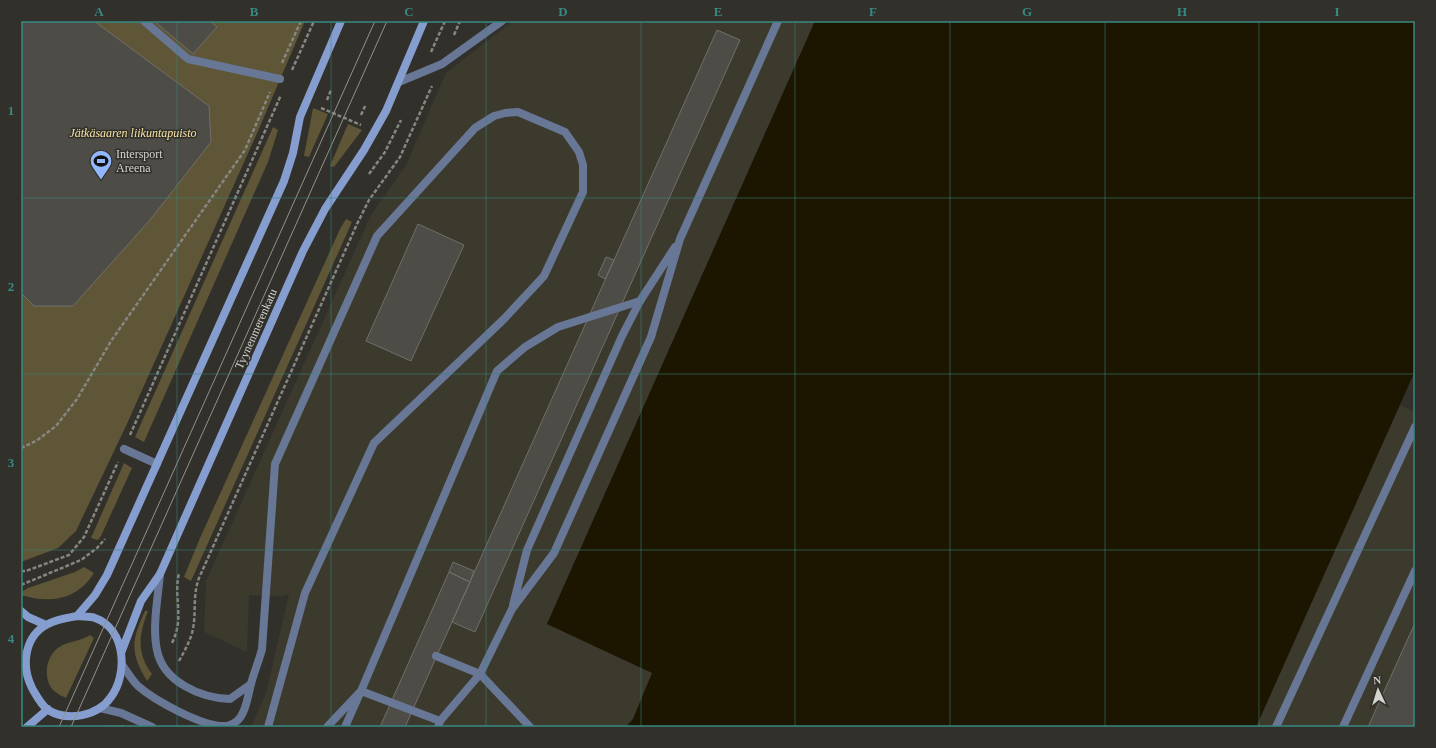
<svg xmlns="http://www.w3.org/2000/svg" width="1436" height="748" viewBox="0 0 1436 748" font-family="'Times New Roman',serif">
<rect width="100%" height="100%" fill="#31302a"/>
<path fill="#3c392d" d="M508,21H815L547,624L653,673L633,719L626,727H251L266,693L289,594L282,596L249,595L247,652L204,632L206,581L371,215L406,165L446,73L510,23Z
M1400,405L1415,412V727H1256Z"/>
<path fill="#5e5637" d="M21,21H305L258,131L126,426L76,531L58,548L21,562Z
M313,108L328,114L309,157L304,156Z
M348,124L362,130L334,167L330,166Z
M273,127L278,130L268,162L144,442L135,437Z
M346,219L352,222L191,581L184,577L200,538L340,229Z
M124,463L132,468L101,536L98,540L91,538Z
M84,567L94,573C77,600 50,604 21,595L23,591L28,588L75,572Z
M145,611H148C139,635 136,652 152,674L147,681C130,652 131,641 145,611Z
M90,635L94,638L66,698C62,696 56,693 53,690C42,677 46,654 61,646C70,641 81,641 90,635Z
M118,725H124V727H80Z"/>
<path fill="#1c1500" d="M815,21H1415V371L1256,727H626L633,719L652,673L547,624Z"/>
<path fill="#4e4c46" stroke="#716f69" d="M21,21H94L209,106L211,142L150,220L73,306H34L21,293Z
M154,21H210L217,27L193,54Z
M717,30L740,40L475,632L452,622Z
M418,224L464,245L411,361L366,341Z
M606,257L614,260L605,279L598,275Z
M453,562L474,571L470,582L449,572Z
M449,572L470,582L405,727H380Z
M1415,623V727H1368Z"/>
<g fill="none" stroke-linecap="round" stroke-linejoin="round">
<path stroke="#878681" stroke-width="2.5" stroke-dasharray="4 2" stroke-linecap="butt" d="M454,35L460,21
M431,52L445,21
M282,63L301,21
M292,70L314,21
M327,100L331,90
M321,108L361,125
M361,115L366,104
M369,174L385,152L401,120
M130,435L281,95
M21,448L36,441L56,426L77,399L111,341L245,150L270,92
M21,571H26L69,555L84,537L118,462
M21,585L81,560L97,548L105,539
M172,643C185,617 173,599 179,573
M179,661C184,652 189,643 192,633C197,614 192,597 199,578L357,224L369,200L400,157L432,86"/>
<path stroke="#677795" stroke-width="8" d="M399,82L442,64L502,21
M124,449L157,464
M160,574C158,597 152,628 157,650C163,682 201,698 230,699L251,684
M123,666C128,673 132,680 138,686C154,700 204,728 226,726C229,726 234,723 237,721C246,713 248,695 251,684C254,672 259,661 262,649L275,464L377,236L475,128L494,116L505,113L518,112L565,132L579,152L583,165V192L544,276L504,319L374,443L305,593L268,727
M100,708L121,713L152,727
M327,727L361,691L497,371L525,347L558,327L640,301
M345,727L361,691L440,721
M1276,727L1415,427
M1343,727L1415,571"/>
<path stroke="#677795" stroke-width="8" d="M144,21L188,59L280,79
M513,605L527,550L622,336L640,301L675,247
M436,656L480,674L530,727
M438,727L440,721L480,674L512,609L554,553L651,337L680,239L778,21"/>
<path stroke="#859ecf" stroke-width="8" d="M21,611L28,617L46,625
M77,616L95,595L107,575L284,181L293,153L300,117L341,21
M77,616C83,617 90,616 95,618C126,629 128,674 111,697C98,716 68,722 48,710C41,705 36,695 32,688C21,666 24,636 48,624C57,619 67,618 77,616Z
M121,653L141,601L160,574L303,251L325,209L364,150L386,111L424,21
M27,727L48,709"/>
<path stroke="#92918c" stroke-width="1" d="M59,727L375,21
M71,727L387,21"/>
</g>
<path fill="none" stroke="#378982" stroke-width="1" stroke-opacity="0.55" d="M177,21V727M331,21V727M486,21V727M641,21V727M795,21V727M950,21V727M1105,21V727M1259,21V727M21,198H1415M21,374H1415M21,550H1415"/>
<defs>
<g id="stadium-pin" transform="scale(1.15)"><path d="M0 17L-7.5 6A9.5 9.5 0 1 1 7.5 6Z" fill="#93b7fd" stroke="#31302a"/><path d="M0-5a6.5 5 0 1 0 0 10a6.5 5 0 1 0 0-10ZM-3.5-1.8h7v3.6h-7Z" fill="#111"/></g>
</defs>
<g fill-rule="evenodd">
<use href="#stadium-pin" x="101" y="161"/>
</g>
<g text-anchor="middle" stroke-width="3" stroke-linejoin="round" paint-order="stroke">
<g font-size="12" font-style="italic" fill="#f6e4a5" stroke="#31302a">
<text x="133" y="137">Jätkäsaaren liikuntapuisto</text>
</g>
<g font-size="12" fill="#d5d4d0" stroke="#31302a" text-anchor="start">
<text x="116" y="158">Intersport<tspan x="116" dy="14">Areena</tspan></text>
</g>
<g font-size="12" fill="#d5d4d0" stroke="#31302a">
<text transform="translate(256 329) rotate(-66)" y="4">Tyynenmerenkatu</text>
</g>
</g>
<rect width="1436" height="748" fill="none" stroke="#31302a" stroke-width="44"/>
<g transform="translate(1378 690) rotate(356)" stroke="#31302a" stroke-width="3" paint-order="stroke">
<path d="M0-3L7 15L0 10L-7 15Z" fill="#d5d4d0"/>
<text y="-6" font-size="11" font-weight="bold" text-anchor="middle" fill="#d5d4d0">N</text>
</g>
<rect x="22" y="22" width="1392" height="704" fill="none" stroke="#378982" stroke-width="1.5"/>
<g font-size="13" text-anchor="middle" font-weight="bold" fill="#378982">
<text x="99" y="16">A</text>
<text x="254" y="16">B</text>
<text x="409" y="16">C</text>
<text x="563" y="16">D</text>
<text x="718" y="16">E</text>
<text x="873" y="16">F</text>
<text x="1027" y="16">G</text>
<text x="1182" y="16">H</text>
<text x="1337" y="16">I</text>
<text x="11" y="115">1</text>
<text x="11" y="291">2</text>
<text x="11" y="467">3</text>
<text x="11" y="643">4</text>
</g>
</svg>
